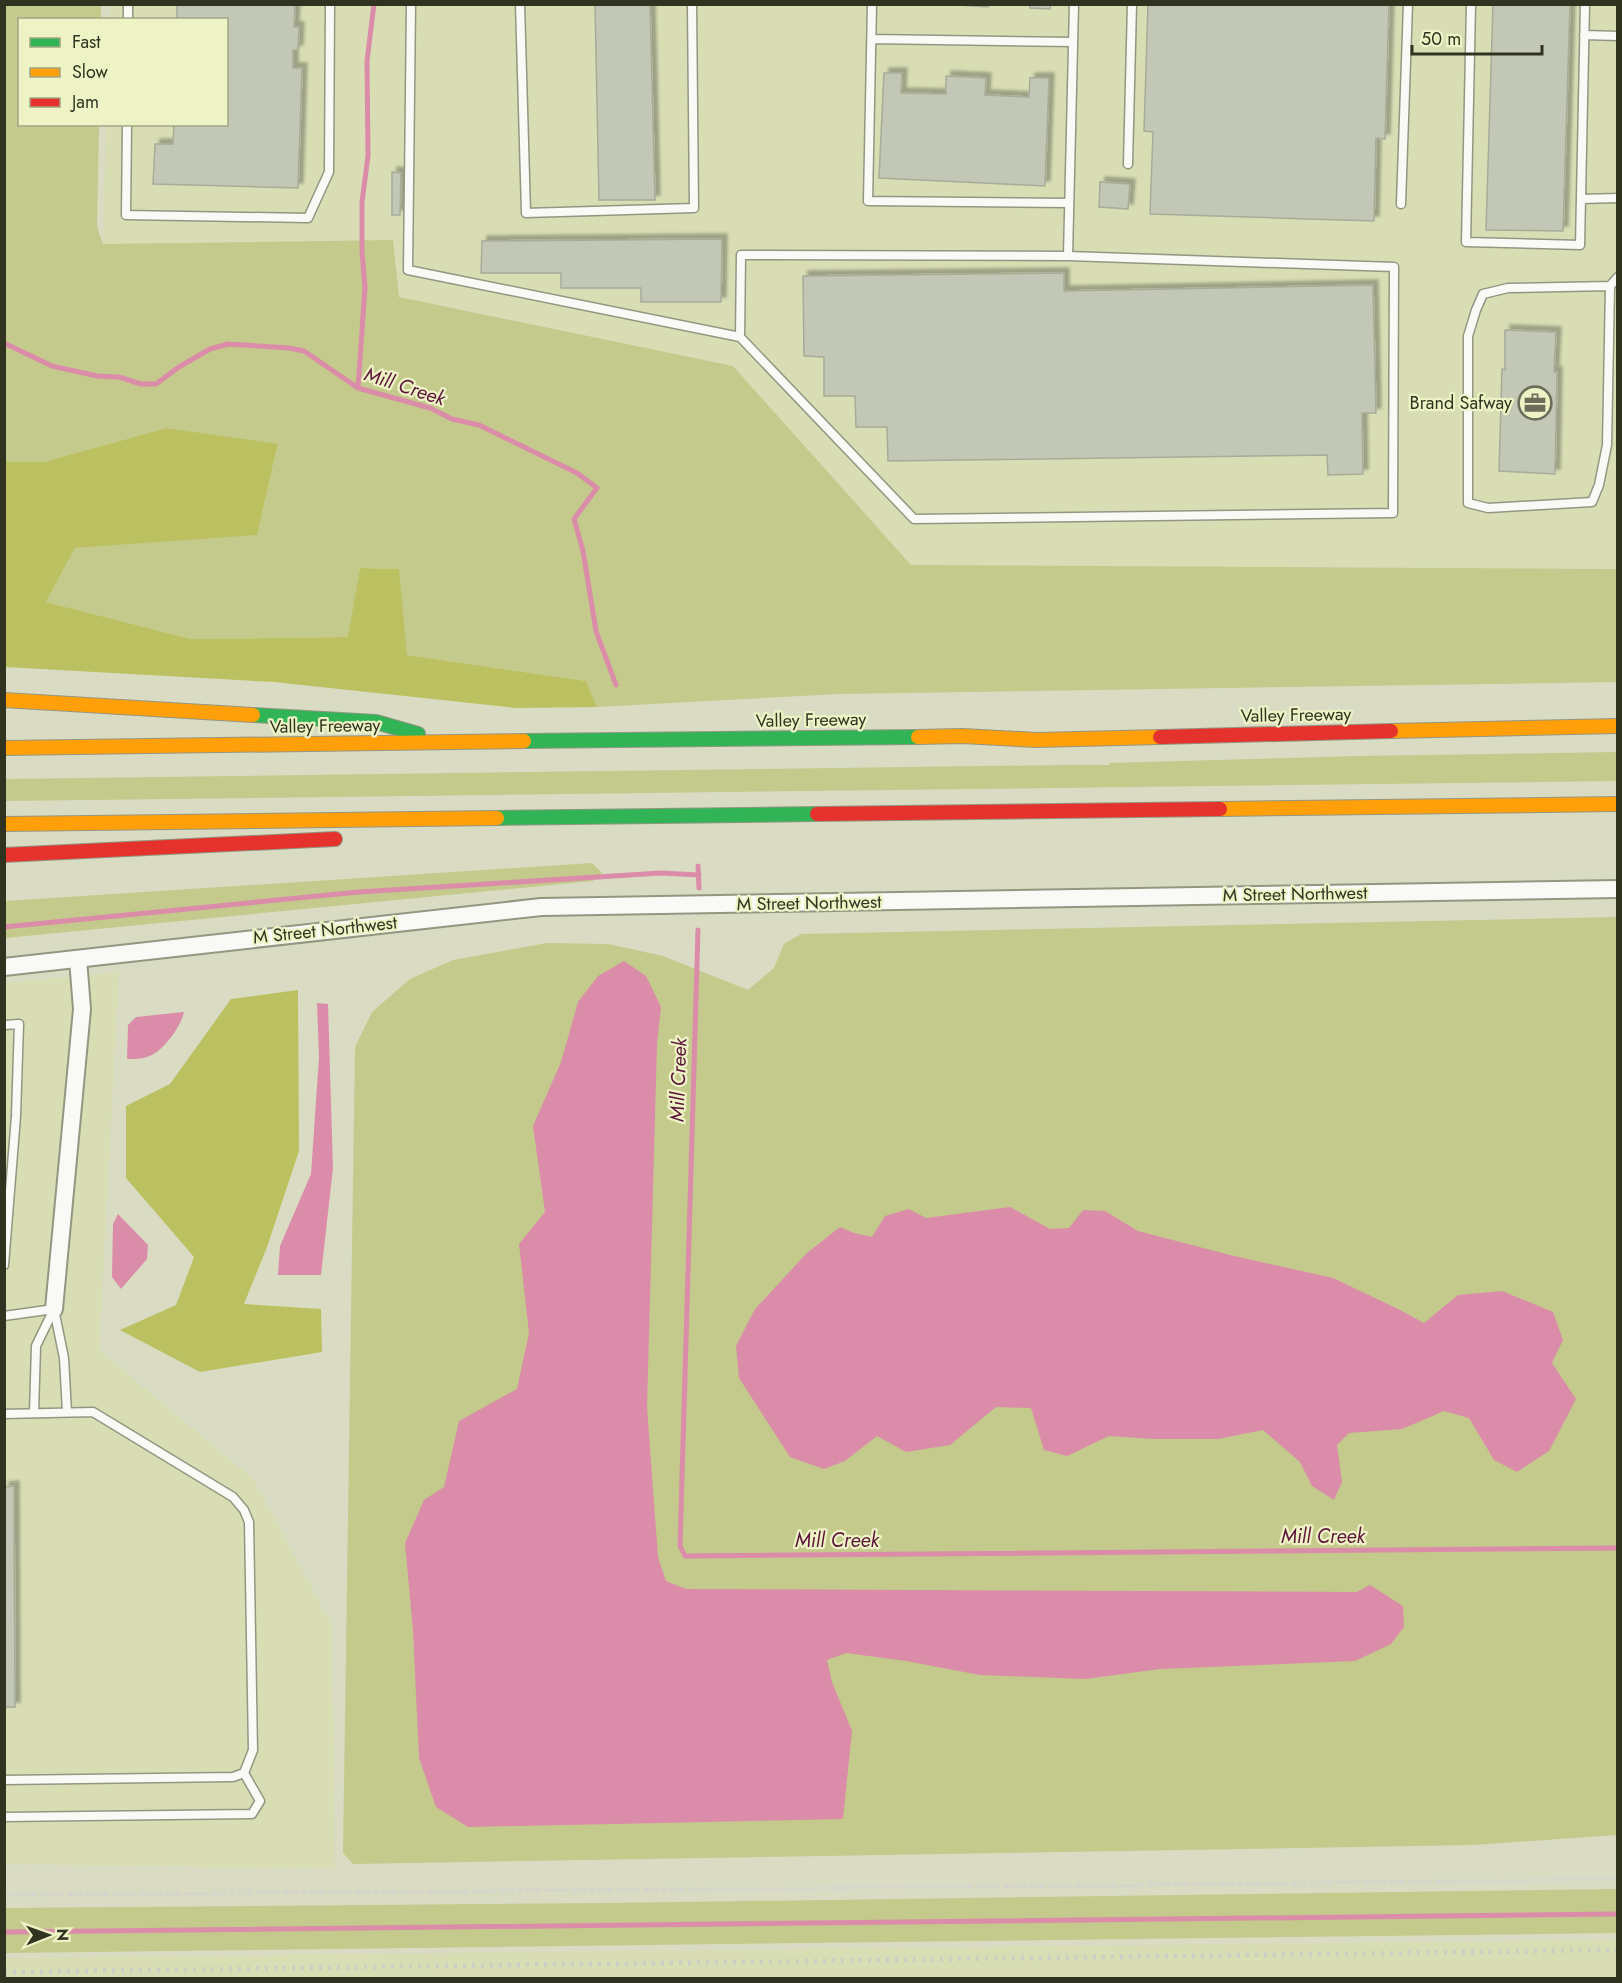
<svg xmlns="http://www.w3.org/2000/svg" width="1622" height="1983" viewBox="0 0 1622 1983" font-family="Jost,sans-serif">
<defs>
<filter id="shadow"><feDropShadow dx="5" dy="-5" stdDeviation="1.5" flood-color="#0004"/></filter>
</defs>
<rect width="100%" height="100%" fill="#d9dcc2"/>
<path fill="#d8ddb4" d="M110,5H1617V569L911,565L733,366L399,297L393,240L103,244L106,125L226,124V20L109,19Z
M119,972L99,1350L254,1480L332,1626L335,1869L5,1864V983Z
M1617,1940V1978H4L5,1958Z"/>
<path fill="#c4c98c" d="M5,5H101V19L20,20V124L99,125L97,227L103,244L393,240L399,297L733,366L911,565L1617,569V682L838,694L597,707L586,681L407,655L398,569L360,568L349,637L191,639L46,602L75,548L257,534L278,445L166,428L44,462H5Z
M1618,752L1617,781L4,801L5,779L1064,765H1111L1108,763L1358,756Z
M592,863L602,873L593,881L5,938V901Z
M1617,917V1835L1473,1845L353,1864L343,1853L355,1047L372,1012L410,979L453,960L547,943L608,944L663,956L748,990L774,968L784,944L801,934Z
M1617,1889V1933L4,1953L5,1908L611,1903Z"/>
<path fill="#bbc161" d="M166,428L278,444L257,535L75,548L46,602L191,639L348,637L360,568L399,569L407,655L586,681L597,707L516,708L274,682L5,667V462H44Z
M298,990L299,1151L267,1247L244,1304L321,1309L322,1352L200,1372L120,1330L176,1305L194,1257L126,1178V1106L170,1084L231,999Z"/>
<path fill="#db8ca9" d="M624,961L646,976L661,1007L657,1044L647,1407L658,1557L666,1581L686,1589L1357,1592L1370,1585L1403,1606L1404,1627L1391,1644L1355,1661L1160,1669L1085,1679L980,1675L906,1661L846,1653L827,1660L832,1682L852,1731L843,1819L468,1827L436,1807L419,1758L413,1631L405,1543L424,1500L444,1487L459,1421L517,1389L529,1333L519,1244L545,1212L533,1126L561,1062L578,1002L598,976Z
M317,1003L328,1004L333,1168L321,1275H278L280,1246L311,1174L319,1057Z
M184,1012C181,1027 162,1053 147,1057C141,1059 134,1059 127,1059L128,1025L136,1017Z
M1010,1207L1050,1229L1069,1228L1083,1210L1105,1211L1138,1231L1230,1255L1333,1278L1400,1310L1424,1323L1458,1295L1502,1291L1553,1312L1563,1340L1552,1363L1576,1399L1549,1451L1517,1472L1494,1460L1469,1418L1444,1411L1402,1429L1349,1433L1337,1445L1342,1482L1334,1500L1312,1486L1300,1462L1263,1430L1218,1439H1154L1109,1436L1067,1456L1044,1450L1031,1408L996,1407L950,1445L906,1452L877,1436L845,1461L824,1469L790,1457L739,1378L736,1346L755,1309L807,1253L840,1227L854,1233L872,1237L885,1216L909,1209L926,1218Z
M118,1214L148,1245L147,1259L121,1289L112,1277L113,1224Z"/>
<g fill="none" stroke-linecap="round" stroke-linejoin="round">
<path stroke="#db8ca9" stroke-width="5" d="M4,343L52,366L97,376L119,377L141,384H156L179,367L210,349L228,344L289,348L304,351L358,388L430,408L452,419L479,425L577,473L597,488L574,519L583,551L596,631L616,685
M358,388L365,287L362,251V202L368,156L367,61L374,4
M698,866L699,888
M4,927L359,892L661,873L699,875
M698,930L680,1546L685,1556L1618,1548
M4,1932L1618,1914"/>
</g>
<path fill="#c2c8b5" stroke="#a6ac98" stroke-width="1.5" filter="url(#shadow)" d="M177,4H295L294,27H299L298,50H293V68H302L298,188L153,184L155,144H173L174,124H226V20H177Z
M595,4H650L655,200H599Z
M943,4H988V7Z
M1030,4H1050V9L1030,8Z
M1148,4H1389L1385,139L1376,138L1374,221L1150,214L1153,132L1144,131Z
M1493,4H1570L1563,231L1486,230Z
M884,73H902L901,93L946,94V76L986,78L985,95L1029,97L1030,78H1049L1045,186L879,178Z
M392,172L401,173L400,215H392Z
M1100,182L1130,184L1128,209L1099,207Z
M722,239L721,302H641V288H561V273H481L482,241Z
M1064,273V291L1373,285L1376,413H1362L1363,474L1328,475L1327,455L888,461L887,427H856L855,396H824V357L804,356L803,276Z
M1505,330L1556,332L1554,372H1557L1555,474L1499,471L1502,369L1505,370Z
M14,1486L15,1707H4V1487Z"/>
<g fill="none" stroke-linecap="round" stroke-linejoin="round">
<g stroke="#949682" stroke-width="11">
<path id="lane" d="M411,4L408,270L740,337
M520,4L526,213L694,208L692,4
M872,4L868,201L1069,203
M1471,4L1466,242L1580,245L1585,4
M128,20V4
M1584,35L1618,36
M872,39L1073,42
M127,124L126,215L308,218L329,172L330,4
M1128,164L1132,4
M1581,199L1618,198
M1401,204L1408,4
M741,255L1068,256L1394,267L1393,513L914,519L740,337Z
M1068,256L1074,4
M1610,286L1607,445L1599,485L1592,502L1488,508L1468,503V336L1476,310L1483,294L1508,288L1610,286L1618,277
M4,1025L19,1024L16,1116L4,1265
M54,1309L64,1358L67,1412
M4,1316L54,1309
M34,1413L36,1346L54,1309
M4,1414L93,1412L233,1497L244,1510L249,1522L253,1750L244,1773L233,1777L4,1780
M4,1817L252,1814L260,1801L244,1773"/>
</g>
<g stroke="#949682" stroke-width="20">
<path id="street" d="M4,967L541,907L1618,889
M54,1309L82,1009L78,959"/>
</g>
<g stroke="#949682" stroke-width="16">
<path id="fast" d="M253,715L376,722L418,734
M524,741L918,737
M497,818L817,814"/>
</g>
<g stroke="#949682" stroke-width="16">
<path id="slow" d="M4,700L253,715
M1391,731L1618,726
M918,737L962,736L1037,740L1160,737
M4,748L524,741
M1220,809L1618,804
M4,824L497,818"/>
</g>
<g stroke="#949682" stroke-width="16">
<path id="jam" d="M1160,737L1391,731
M817,814L1220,809
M4,855L335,839"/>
</g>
<path stroke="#d5d5ce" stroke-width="3" stroke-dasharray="6 3" stroke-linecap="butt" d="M4,1895L1071,1886L1618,1879"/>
<use href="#lane" stroke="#f9faf6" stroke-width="8"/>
<use href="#street" stroke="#f9faf6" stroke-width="16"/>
<use href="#fast" stroke="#30b455" stroke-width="14"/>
<use href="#slow" stroke="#ff9f0a" stroke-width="14"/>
<use href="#jam" stroke="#e5322d" stroke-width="14"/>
<path stroke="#cccdc5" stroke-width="4.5" stroke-dasharray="3 6" stroke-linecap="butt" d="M4,1972L1618,1950"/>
</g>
<defs>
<g id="office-ring" transform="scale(1.725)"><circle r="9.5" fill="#eef3c5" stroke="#6c6e59" stroke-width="1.5"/><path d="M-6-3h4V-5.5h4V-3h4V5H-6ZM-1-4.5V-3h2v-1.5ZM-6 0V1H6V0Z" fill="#6c6e59"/></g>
</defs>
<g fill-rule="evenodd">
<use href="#office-ring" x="1535" y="403"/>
</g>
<g text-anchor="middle" stroke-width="4.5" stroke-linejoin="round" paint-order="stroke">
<g font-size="18" fill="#313321" stroke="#eef3c5" text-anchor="end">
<text x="1512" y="409">Brand Safway</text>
</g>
<g font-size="18" fill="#313321" stroke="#eef3c5">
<text transform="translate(1296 715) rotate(-1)" y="6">Valley Freeway</text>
<text transform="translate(811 720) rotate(-1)" y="6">Valley Freeway</text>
<text transform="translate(325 726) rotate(-1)" y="6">Valley Freeway</text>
<text transform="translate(1295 894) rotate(-1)" y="6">M Street Northwest</text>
<text transform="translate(809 903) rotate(-1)" y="6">M Street Northwest</text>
<text transform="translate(325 930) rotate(-6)" y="6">M Street Northwest</text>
</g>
<g font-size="20" font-style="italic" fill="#5d153b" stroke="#eef3c5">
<text transform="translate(405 386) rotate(18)" y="7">Mill Creek</text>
<text transform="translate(678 1080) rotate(-88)" y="7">Mill Creek</text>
<text x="1323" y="1543">Mill Creek</text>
<text x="837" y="1547">Mill Creek</text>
</g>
</g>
<rect width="1622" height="1983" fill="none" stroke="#313321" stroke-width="12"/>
<rect x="18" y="18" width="210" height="108" fill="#eef3c5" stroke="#a2a683" stroke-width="1.5"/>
<rect x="30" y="38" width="30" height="9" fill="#30b455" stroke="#a2a683" stroke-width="1.5"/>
<text x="72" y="48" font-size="18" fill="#313321">Fast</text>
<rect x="30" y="68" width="30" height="9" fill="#ff9f0a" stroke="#a2a683" stroke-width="1.5"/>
<text x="72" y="78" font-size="18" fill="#313321">Slow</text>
<rect x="30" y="98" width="30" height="9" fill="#e5322d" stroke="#a2a683" stroke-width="1.5"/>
<text x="72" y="108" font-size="18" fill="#313321">Jam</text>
<g transform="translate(48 1935) rotate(89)" stroke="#eef3c5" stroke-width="4.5" paint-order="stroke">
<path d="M0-4.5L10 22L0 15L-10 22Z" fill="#313321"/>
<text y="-9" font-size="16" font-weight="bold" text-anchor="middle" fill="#313321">N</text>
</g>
<path d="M1412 45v9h130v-9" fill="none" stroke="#313321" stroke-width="3"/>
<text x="1421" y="45" font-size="18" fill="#313321" stroke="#eef3c5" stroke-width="4.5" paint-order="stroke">50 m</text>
</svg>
